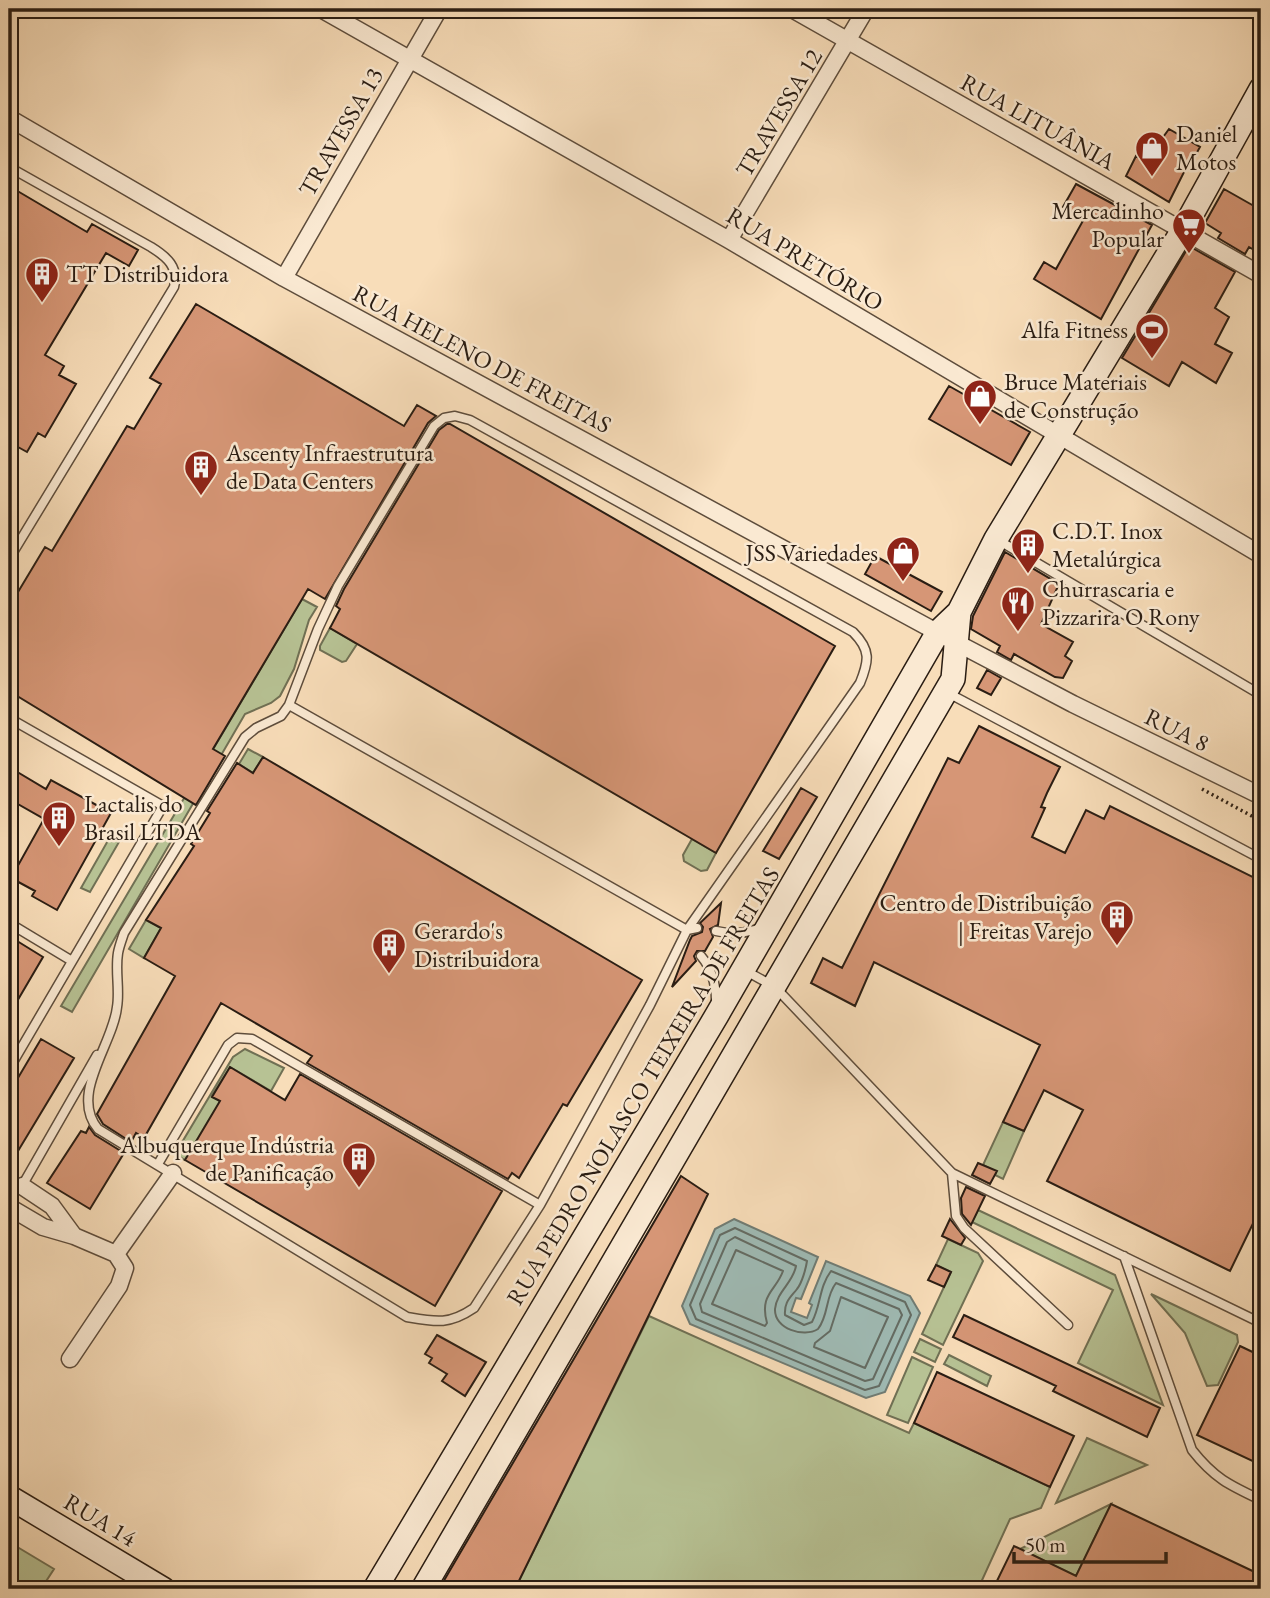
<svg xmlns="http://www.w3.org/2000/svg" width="1270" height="1598" viewBox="0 0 1270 1598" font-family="'EB Garamond',serif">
<rect width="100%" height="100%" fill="#f8ddb9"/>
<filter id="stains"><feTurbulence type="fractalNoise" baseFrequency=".00286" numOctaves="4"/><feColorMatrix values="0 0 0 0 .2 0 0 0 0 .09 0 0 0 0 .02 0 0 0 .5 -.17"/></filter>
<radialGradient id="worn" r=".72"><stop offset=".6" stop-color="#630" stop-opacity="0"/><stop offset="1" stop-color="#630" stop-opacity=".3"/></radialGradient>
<path fill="#b7c294" stroke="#707054" stroke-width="2" d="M302,599L317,607L309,620L294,669L280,696L271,703L245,714L72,1012L61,1006Z
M330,628L357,644L346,661L342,662L320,650V646Z
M248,749L263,757L253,773L239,764Z
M110,837L119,842L90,892L81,888Z
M692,839L716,853L707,870L701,871L684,861L683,855Z
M146,920L161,928L144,958L129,949Z
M245,1049L284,1068L271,1091L230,1067L212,1096L257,1123L185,1160L175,1154L233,1057Z
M1003,1122L1024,1131L1003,1179L995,1175L996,1172L983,1165Z
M978,1210L1115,1275L1163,1405L1078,1363L1113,1290L972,1222Z
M948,1239L978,1253L983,1261L943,1345L922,1334L951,1272L936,1265Z
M1151,1294L1237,1335L1238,1342L1218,1385L1207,1386L1185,1333Z
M649,1316L909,1433L914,1423L1050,1487L1041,1508L1010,1519L978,1589H515Z
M920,1339L941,1349L935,1362L914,1352Z
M949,1355L991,1376L987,1386L944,1364Z
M912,1357L933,1367L908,1423L887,1415Z
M1087,1438L1147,1465L1056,1503Z
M1111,1504L1076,1576L1020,1549Z
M9,1542L54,1569L41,1589H9Z"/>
<path fill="#9fbbb5" stroke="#707c74" stroke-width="2" d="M734,1219L818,1257L801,1299L796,1298L791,1312L807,1318L812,1305L809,1303L826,1261L910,1296L920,1313L885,1392L866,1398L690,1324L682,1306L715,1229Z"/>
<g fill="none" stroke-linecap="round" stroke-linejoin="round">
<path stroke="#646c64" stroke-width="2" d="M735,1228L807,1261C806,1268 802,1283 797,1289C790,1298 784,1302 785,1315L804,1325L812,1322C821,1305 819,1287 831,1271L905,1302L911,1315L879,1386L865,1390L696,1319L690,1305L720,1235Z
M735,1237L796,1266C793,1283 777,1291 775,1309C774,1329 804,1338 818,1329C829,1315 825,1297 836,1283L899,1309L902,1315L873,1379L865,1381L702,1312L700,1304L727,1242Z
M736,1250L783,1271C776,1291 759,1294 767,1323L765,1326L712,1304Z
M841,1297L888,1317L865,1368L814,1347L815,1343L830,1331Z"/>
</g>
<path fill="#d69676" stroke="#2a1d13" stroke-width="2" d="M1169,129L1200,147L1188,169L1186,168L1169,202L1126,176L1136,156L1145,162Z
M1076,184L1152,225L1101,319L1034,279L1044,262L1056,269L1084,219L1063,207Z
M9,186L87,232L92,224L138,250L129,266L106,253L45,355L64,366L59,375L76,384L45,437L38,433L27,452L9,442Z
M1224,189L1261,210V254L1249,247L1245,254L1218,238L1221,233L1205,223Z
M1189,246L1235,272L1215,308L1229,317L1215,344L1232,353L1216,383L1182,362L1169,386L1122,358Z
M196,304L404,426L417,405L436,416L428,423L325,599L308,589L213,749L225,756L196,805L9,691V607L45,547L52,551L127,426L134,429L161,384L150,378Z
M949,386L1030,432L1011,465L929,419Z
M447,424H450L835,646L716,853L330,628L340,609L336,606L344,589L439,430Z
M1005,552L1059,584L1041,624L1073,642L1065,656L1072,661L1063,678L1055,677L1014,654L1011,660L997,652L1000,646L971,629L973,616Z
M875,556L942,592L931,611L865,574Z
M987,670L1001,678L991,695L977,688Z
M979,726L1060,767L1047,793L1041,807L1045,808L1032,837L1065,853L1086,810L1104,819L1110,806L1261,881V1207L1230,1271L1047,1181L1083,1110L1044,1090L1024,1131L1003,1122L1040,1045L874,962L855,1006L811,983L823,958L842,968L948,758L959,763Z
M263,757L642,980L567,1106L563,1104L519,1178L512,1173L508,1179L307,1063L312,1056L221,1003L144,1138L136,1133L131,1142L103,1124L97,1114L175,976L144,958L161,928L146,920L194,846L191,844L210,813L207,811L237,763L253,773Z
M9,767L46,789L51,780L111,813L57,910L32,896L35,891L11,878L44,819L9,799Z
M801,788L817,797L779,859L763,851Z
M721,903L718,925L710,929L713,937L705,951H697L694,956L696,961L672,987L690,940L692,936L702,932L703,927L700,923Z
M9,936L43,957L9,1015Z
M41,1039L74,1058L9,1166V1093Z
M230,1067L285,1100L300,1074L502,1191L435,1306L185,1160L220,1101L212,1097Z
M89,1127L95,1135L124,1153L90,1209L47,1183L81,1131L86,1133Z
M978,1163L997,1171L990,1184L972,1175Z
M681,1176L708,1194L515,1589H439Z
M966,1187L985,1196L971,1225L962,1214L961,1198Z
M950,1219L965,1238L961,1245L942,1236Z
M936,1265L951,1272L944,1287L928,1280Z
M964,1315L1160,1408L1147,1437L1053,1391L1056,1386L953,1337Z
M437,1335L486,1362L465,1396L442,1381L447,1374L429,1363L432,1358L425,1354Z
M1240,1346L1261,1356V1465L1197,1435Z
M937,1372L1074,1436L1050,1487L914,1423Z
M1111,1504L1261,1575V1589H993L1014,1546L1076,1576Z"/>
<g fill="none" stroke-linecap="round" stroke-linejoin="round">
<g stroke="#5e4d3c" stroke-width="11">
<path id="service" d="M9,167L151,247C167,257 179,267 174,287L9,559
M455,416L470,420L853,632C871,650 869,661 860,683L687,930L650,1005L540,1205L474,1308C449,1325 436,1322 407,1317L98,1129C69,1094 113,1045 117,1007C120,990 115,971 118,953C119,947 122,939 124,933L245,737L256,728L281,716L289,705L318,629L338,586L434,426L444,418Z
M998,540L1261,695
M948,693L1261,859
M289,705L687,930L697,928
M9,718L163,806L9,1069
M9,923L72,961
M716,931C733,935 747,934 762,927
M701,956C712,969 716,984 716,1001
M746,971L775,987L952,1173L1261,1323
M158,1164L228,1045L237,1038L252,1039L540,1205
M952,1173L956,1216L964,1228L1068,1325
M22,1186L97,1055
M1124,1256L1192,1450C1214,1478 1229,1485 1261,1500"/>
</g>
<g stroke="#5e4d3c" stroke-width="19">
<path id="minor" d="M321,9L729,240L1261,555
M792,9L1261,275
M9,118L284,278L957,643L1073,704L1261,796
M729,240L866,9
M284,278L439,9
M22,1186L52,1206L74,1236
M9,1207L43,1227L74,1236L116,1254
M70,1359L119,1286L125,1268L116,1254L173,1173"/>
</g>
<g stroke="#2a1d13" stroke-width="26">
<path id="secondary" d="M9,1497L163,1589
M375,1589L717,1015L938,632L959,612L996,539L1183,230L1261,89
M423,1589L953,679L959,612"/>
</g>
<path stroke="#2a1d13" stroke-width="3.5" stroke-dasharray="2 3.5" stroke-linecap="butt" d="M1202,789L1261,821"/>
<use href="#service" stroke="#fae9d2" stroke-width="8"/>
<use href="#minor" stroke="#fae9d2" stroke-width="16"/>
<use href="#secondary" stroke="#fae9d2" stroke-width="23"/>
</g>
<defs>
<g id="shop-pin" transform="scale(1.75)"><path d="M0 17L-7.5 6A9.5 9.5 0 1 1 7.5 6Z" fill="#8f2418" stroke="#fae9d2"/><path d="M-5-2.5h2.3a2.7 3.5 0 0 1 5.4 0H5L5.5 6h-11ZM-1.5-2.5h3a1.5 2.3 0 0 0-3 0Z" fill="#fff"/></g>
<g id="supermarket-pin" transform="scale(1.75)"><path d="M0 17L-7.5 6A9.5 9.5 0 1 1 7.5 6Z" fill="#8f2418" stroke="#fae9d2"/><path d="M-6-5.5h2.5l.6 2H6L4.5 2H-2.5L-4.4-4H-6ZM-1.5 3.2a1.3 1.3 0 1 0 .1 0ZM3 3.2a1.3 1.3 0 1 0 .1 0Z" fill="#fff"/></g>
<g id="building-pin" transform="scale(1.75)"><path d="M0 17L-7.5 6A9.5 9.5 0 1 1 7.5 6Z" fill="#8f2418" stroke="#fae9d2"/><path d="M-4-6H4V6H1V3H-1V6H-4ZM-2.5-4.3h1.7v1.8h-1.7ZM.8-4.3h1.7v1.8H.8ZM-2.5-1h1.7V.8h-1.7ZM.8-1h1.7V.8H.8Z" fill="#fff"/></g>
<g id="stadium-pin" transform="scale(1.75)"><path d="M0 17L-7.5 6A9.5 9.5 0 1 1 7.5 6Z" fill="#8f2418" stroke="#fae9d2"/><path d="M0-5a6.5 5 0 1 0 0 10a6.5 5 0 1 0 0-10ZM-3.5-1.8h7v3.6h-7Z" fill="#fff"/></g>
<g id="restaurant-pin" transform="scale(1.75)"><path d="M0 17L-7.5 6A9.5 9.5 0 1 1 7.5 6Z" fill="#8f2418" stroke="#fae9d2"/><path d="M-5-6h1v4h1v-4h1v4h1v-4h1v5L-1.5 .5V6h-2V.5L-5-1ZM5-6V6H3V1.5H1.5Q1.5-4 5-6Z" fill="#fff"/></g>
</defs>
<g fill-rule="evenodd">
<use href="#shop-pin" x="1152" y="148"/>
<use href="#supermarket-pin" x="1189" y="225"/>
<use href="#building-pin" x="42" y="274"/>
<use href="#stadium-pin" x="1152" y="330"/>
<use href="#shop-pin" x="980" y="396"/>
<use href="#building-pin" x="201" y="467"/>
<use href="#building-pin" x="1028" y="545"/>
<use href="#shop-pin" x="903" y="553"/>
<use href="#restaurant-pin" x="1018" y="603"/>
<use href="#building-pin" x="59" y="818"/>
<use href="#building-pin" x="1117" y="917"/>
<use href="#building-pin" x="389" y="945"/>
<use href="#building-pin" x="359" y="1159"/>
</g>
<g text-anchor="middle" stroke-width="5" stroke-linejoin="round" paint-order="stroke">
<g font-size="24" fill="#2a1d13" stroke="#fae9d2">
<text transform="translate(779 113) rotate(-59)" y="8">TRAVESSA 12</text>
<text transform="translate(1038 122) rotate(29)" y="8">RUA LITUÂNIA</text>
<text transform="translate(341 132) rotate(-60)" y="8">TRAVESSA 13</text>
<text transform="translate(805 259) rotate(31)" y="8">RUA PRETÓRIO</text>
<text transform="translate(482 359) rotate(28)" y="8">RUA HELENO DE FREITAS</text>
<text transform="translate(1177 730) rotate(26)" y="8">RUA 8</text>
<text transform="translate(643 1086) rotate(-59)" y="8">RUA PEDRO NOLASCO TEIXEIRA DE FREITAS</text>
<text transform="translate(100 1520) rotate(31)" y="8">RUA 14</text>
</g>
<g font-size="24" fill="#2a1d13" stroke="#fae9d2" text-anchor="start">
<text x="1176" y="142">Daniel<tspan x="1176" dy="28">Motos</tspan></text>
<text x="1164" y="219" text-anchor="end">Mercadinho<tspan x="1164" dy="28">Popular</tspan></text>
<text x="66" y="282">TT Distribuidora</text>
<text x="1128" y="338" text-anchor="end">Alfa Fitness</text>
<text x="1004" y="390">Bruce Materiais<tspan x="1004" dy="28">de Construção</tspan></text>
<text x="226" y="461">Ascenty Infraestrutura<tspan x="226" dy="28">de Data Centers</tspan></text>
<text x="1052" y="539">C.D.T. Inox<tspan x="1052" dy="28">Metalúrgica</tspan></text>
<text x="878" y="561" text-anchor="end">JSS Variedades</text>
<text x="1042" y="597">Churrascaria e<tspan x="1042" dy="28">Pizzarira O Rony</tspan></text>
<text x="84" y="812">Lactalis do<tspan x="84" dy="28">Brasil LTDA</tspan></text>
<text x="1092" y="911" text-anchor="end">Centro de Distribuição<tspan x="1092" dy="28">| Freitas Varejo</tspan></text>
<text x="414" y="939">Gerardo's<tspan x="414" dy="28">Distribuidora</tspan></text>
<text x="334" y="1153" text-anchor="end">Albuquerque Indústria<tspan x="334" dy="28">de Panificação</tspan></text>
</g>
</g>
<rect width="1270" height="1598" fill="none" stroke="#f8ddb9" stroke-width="35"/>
<rect x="10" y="10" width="1249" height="1577" fill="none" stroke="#2a1d13" stroke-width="3.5"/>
<rect x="18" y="18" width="1235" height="1563" fill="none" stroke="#2a1d13" stroke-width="2"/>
<path d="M1014 1552v10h152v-10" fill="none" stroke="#2a1d13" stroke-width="3.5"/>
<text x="1025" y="1552" font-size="21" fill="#2a1d13" stroke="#fae9d2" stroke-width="5" paint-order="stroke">50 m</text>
<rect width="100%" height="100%" filter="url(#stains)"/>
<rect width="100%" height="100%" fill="url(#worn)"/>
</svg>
